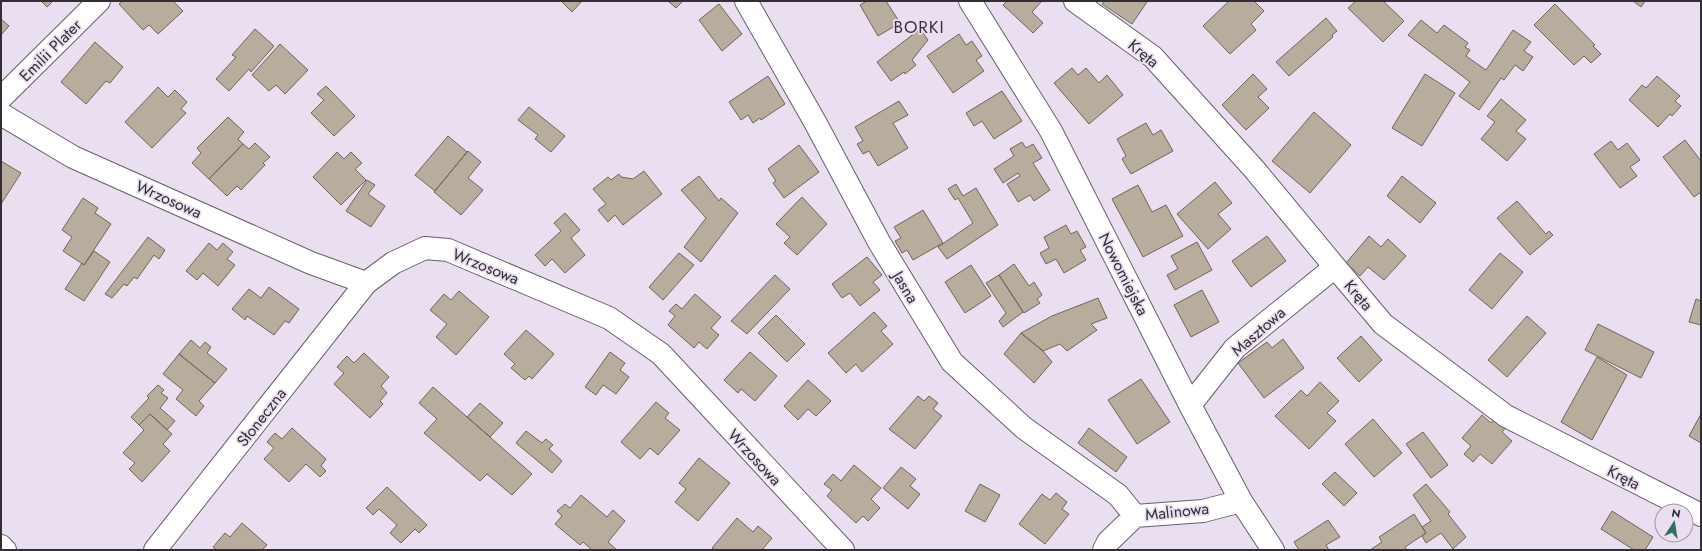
<svg xmlns="http://www.w3.org/2000/svg" width="1702" height="551" viewBox="0 0 1702 551" font-family="Jost,sans-serif">
<rect width="100%" height="100%" fill="#eadff0"/>
<path fill="#b8ad9c" stroke="#6f6556" d="M41,1H53L47,7Z
M123,1H173L183,11L158,34L149,25L143,30L119,4Z
M561,1H582L572,12Z
M668,1H683L676,8Z
M867,1H886L900,23L878,36L860,5Z
M1007,1H1042L1032,12L1043,23L1033,33L1003,5Z
M1104,1H1144L1147,2L1132,24L1102,4Z
M1229,1H1254L1264,11L1251,24L1256,30L1230,54L1203,26Z
M1356,1H1383L1404,21L1383,42L1348,8Z
M1633,1H1645L1641,7Z
M719,4L742,34L722,51L699,20Z
M1555,4L1595,45L1593,46L1601,54L1591,63L1584,56L1574,65L1534,25Z
M1326,18L1337,31L1332,35L1333,37L1289,76L1276,62Z
M1,19L9,26L1,35Z
M1421,20L1437,33L1444,25L1468,43L1465,47L1470,50L1466,56L1486,70L1513,30L1531,42L1524,51L1533,57L1523,71L1515,65L1504,80L1501,78L1479,110L1459,96L1470,82L1408,35Z
M255,29L274,46L251,72L249,69L229,91L216,79L236,57L232,55Z
M920,29L928,40L912,60L916,65L905,74L904,72L891,81L877,62Z
M959,34L966,45L972,41L982,56L976,60L984,71L953,93L927,56Z
M95,42L123,67L110,83L106,81L86,104L61,82Z
M280,44L308,70L285,94L276,85L269,91L252,75Z
M1072,68L1078,75L1086,68L1099,83L1107,75L1123,95L1089,124L1054,83Z
M1253,74L1267,89L1258,97L1269,108L1246,130L1222,105Z
M1425,74L1455,93L1422,146L1392,128Z
M768,76L785,104L761,120L760,118L753,123L748,115L741,120L729,102Z
M1657,76L1680,96L1675,101L1681,106L1672,116L1670,114L1658,127L1629,100L1642,85L1646,88Z
M326,86L355,116L334,136L311,113L324,100L317,94Z
M158,87L168,97L175,90L187,102L181,109L186,113L152,148L125,122Z
M1002,91L1022,121L994,139L982,121L974,126L966,113Z
M1501,99L1526,120L1516,131L1526,139L1507,161L1481,139L1495,122L1487,116Z
M899,101L908,115L893,123L908,148L878,166L869,151L863,154L857,144L863,141L855,127Z
M529,107L565,136L551,152L535,139L538,135L518,120Z
M1314,112L1351,145L1310,193L1272,161Z
M228,117L244,132L238,139L243,144L209,179L192,163L201,153L197,148Z
M1146,123L1153,135L1161,130L1173,151L1131,174L1122,159L1126,156L1117,139Z
M448,136L467,152L435,191L415,175Z
M1685,140L1701,161V192L1694,197L1663,157Z
M1611,141L1618,150L1627,143L1640,160L1630,167L1637,176L1620,188L1594,154Z
M1022,142L1026,148L1033,144L1042,158L1033,163L1050,190L1034,201L1030,195L1018,202L1007,184L1020,176L1018,173L1003,183L994,169L1014,156L1010,149Z
M255,143L270,157L263,163L265,165L241,190L237,186L227,196L209,179L243,144L249,149Z
M799,145L819,172L784,198L773,183L776,181L768,169Z
M468,151L481,162L468,178L483,190L461,215L434,192Z
M337,152L344,159L351,152L362,163L355,169L366,180L341,205L313,177Z
M1,161L21,173L1,204Z
M644,171L662,194L623,225L615,215L608,222L598,210L606,204L593,189L608,177L611,180L619,174L621,177L633,179Z
M699,176L719,201L721,198L738,213L701,262L684,247L706,218L681,190Z
M1402,176L1436,203L1420,223L1387,196Z
M367,180L375,185L368,194L385,206L371,227L346,211Z
M1215,182L1232,203L1218,214L1231,229L1208,249L1177,214Z
M956,184L963,196L976,188L998,225L947,259L938,247L973,223L958,198L955,200L948,189Z
M1138,185L1152,212L1166,205L1183,236L1143,257L1112,199Z
M802,197L827,224L797,255L784,243L790,237L776,224Z
M83,198L98,208L95,213L111,224L84,265L63,251L72,237L62,230Z
M1517,201L1546,234L1549,231L1553,235L1530,255L1497,218Z
M923,210L943,243L913,260L907,250L902,253L895,241L901,238L894,227Z
M565,213L580,230L571,238L585,255L565,273L552,259L545,266L535,255L561,231L554,223Z
M1066,225L1071,234L1077,231L1086,247L1080,250L1086,260L1064,273L1056,259L1046,264L1040,253L1049,248L1044,237Z
M1267,236L1286,261L1251,287L1232,261Z
M1369,236L1381,247L1388,239L1406,256L1384,280L1368,267L1360,276L1346,263Z
M148,237L165,250L159,259L154,255L137,279L134,277L127,286L124,284L112,298L105,294Z
M1197,242L1212,270L1175,290L1167,275L1178,269L1171,256Z
M209,243L217,250L223,243L233,252L227,259L235,265L218,286L203,273L197,280L186,271Z
M94,251L110,262L84,301L65,289L82,263L84,265Z
M679,253L694,265L663,300L649,287Z
M1500,253L1523,272L1492,309L1469,290Z
M867,257L882,275L873,282L880,290L860,306L850,293L842,298L832,284Z
M1014,264L1029,286L1034,282L1042,295L1037,299L1040,303L1024,313L999,275Z
M971,265L991,296L965,313L945,282Z
M775,275L790,289L747,334L731,321Z
M999,275L1023,312L1003,327L999,321L1006,313L986,283Z
M269,287L299,309L289,323L285,321L274,335L247,316L245,320L232,309L249,289L261,298Z
M1202,290L1219,322L1191,337L1174,305Z
M459,291L489,317L456,355L436,337L447,324L430,310L444,294L451,300Z
M695,294L721,317L711,328L719,335L707,349L699,342L694,348L668,325L675,316L669,311L676,304L682,309Z
M1098,298L1107,318L1091,324L1097,330L1067,351L1060,344L1043,351L1021,333L1052,316Z
M1696,299L1701,301V325L1689,322Z
M874,312L887,326L881,331L893,344L862,372L856,364L846,373L828,353Z
M776,315L805,344L787,362L758,333Z
M1527,316L1546,333L1507,377L1488,360Z
M1598,324L1654,352L1641,378L1585,350Z
M526,330L554,354L532,379L529,376L525,380L511,368L515,364L504,354Z
M1021,333L1043,351L1052,362L1034,383L1004,354Z
M1361,336L1382,360L1359,382L1337,358Z
M1283,339L1304,368L1264,398L1238,363L1267,342L1272,348Z
M191,340L200,348L205,342L211,347L207,353L227,369L215,383L179,354Z
M610,352L625,363L620,370L629,377L616,394L603,385L596,395L585,387Z
M750,352L777,376L755,401L741,389L738,393L724,380Z
M364,353L389,377L381,386L387,393L380,401L383,404L370,418L334,384L344,373L337,367L347,356L354,363Z
M179,354L215,383L199,401L204,406L196,416L176,399L183,390L163,374Z
M1597,357L1627,375L1592,440L1561,422Z
M1141,379L1170,422L1137,444L1108,400Z
M808,380L831,401L816,416L808,409L798,420L784,406Z
M1320,382L1339,401L1327,413L1336,421L1309,449L1275,416L1301,390L1307,396Z
M158,385L164,390L161,393L168,398L160,408L175,421L167,430L150,414L139,425L131,417L149,398L147,396Z
M433,387L532,474L512,495L487,474L480,481L424,433L437,419L419,403Z
M918,396L924,401L929,396L938,403L933,409L942,416L915,449L889,429Z
M656,402L669,413L665,418L680,430L658,455L650,448L640,459L621,442Z
M480,403L503,423L490,437L467,417Z
M150,414L172,434L163,444L170,451L142,482L129,469L135,463L123,453L144,430L139,425Z
M1701,414V443L1689,436Z
M1482,415L1491,423L1497,415L1508,425L1502,432L1512,441L1492,464L1480,454L1473,462L1464,454L1471,446L1462,438Z
M1373,419L1402,453L1374,477L1345,444Z
M292,428L326,459L321,466L326,471L320,477L306,464L289,482L264,459L274,448L267,442L275,433L282,439Z
M1089,428L1127,457L1116,472L1078,443Z
M526,431L542,443L546,439L553,445L549,449L562,461L552,473L516,443Z
M1423,432L1448,465L1431,478L1406,444Z
M699,458L730,483L698,521L675,502L686,489L679,483Z
M854,465L881,488L871,499L880,508L868,521L863,516L856,523L827,496L832,490L824,484L833,474L841,481Z
M901,467L916,479L910,486L920,494L908,509L883,488Z
M1335,472L1357,493L1344,506L1322,484Z
M980,484L1000,495L985,522L965,511Z
M1426,484L1450,512L1448,514L1466,537L1453,549L1441,533L1426,543L1422,536L1426,533L1422,527L1431,521L1413,495Z
M387,487L427,525L419,533L415,529L401,543L390,533L397,525L379,509L373,515L366,508Z
M1056,493L1067,502L1062,509L1069,514L1045,544L1019,524L1042,494L1050,500Z
M581,495L607,517L613,510L625,521L608,542L617,550H592L583,542L580,545L555,524L562,516L557,511L565,504L570,508Z
M1612,511L1653,537L1645,550H1634L1601,529Z
M1414,514L1426,533L1405,547L1407,550H1370L1382,542L1379,537Z
M737,518L753,532L758,526L772,538L762,550H715L712,548Z
M1328,520L1340,537L1326,545L1329,550H1299L1294,542Z
M242,523L267,545L262,550H217L213,547L225,533L230,537Z"/>
<g fill="none" stroke-linecap="round" stroke-linejoin="round">
<g stroke="#685e6d" stroke-width="24">
<path id="minor" d="M746,1L815,122L879,242L952,362L1024,428L1118,495L1135,516
M970,1L1051,131L1190,405L1241,501L1273,550
M1075,1L1153,57L1254,169L1335,267L1383,324L1506,416L1701,515
M1,98L99,1
M1,114L73,157L311,263L366,283L393,263L425,248L448,250L609,318L661,354L843,550
M1190,405L1235,348L1335,267
M1,546L5,550
M155,550L366,283
M1104,550L1108,542L1135,516L1203,511L1241,501"/>
</g>
<use href="#minor" stroke="#fff" stroke-width="22"/>
</g>
<g text-anchor="middle" stroke-width="3.5" stroke-linejoin="round" paint-order="stroke">
<g font-size="16" fill="#332e35" stroke="#eadff0">
<text transform="translate(50 50) rotate(-45)" y="6">Emilii Plater</text>
<text transform="translate(1144 53) rotate(40)" y="6">Kręta</text>
<text transform="translate(169 199) rotate(24)" y="6">Wrzosowa</text>
<text transform="translate(486 266) rotate(22)" y="6">Wrzosowa</text>
<text transform="translate(1124 274) rotate(63)" y="6">Nowomiejska</text>
<text transform="translate(906 287) rotate(59)" y="6">Jasna</text>
<text transform="translate(1359 295) rotate(49)" y="6">Kręta</text>
<text transform="translate(1258 331) rotate(-41)" y="6">Masztowa</text>
<text transform="translate(261 417) rotate(-52)" y="6">Słoneczna</text>
<text transform="translate(755 457) rotate(47)" y="6">Wrzosowa</text>
<text transform="translate(1624 477) rotate(27)" y="6">Kręta</text>
<text transform="translate(1177 511) rotate(-6)" y="6">Malinowa</text>
</g>
<g font-size="17" letter-spacing="1" fill="#39303e" stroke="#eadff0">
<text x="919" y="33">BORKI</text>
</g>
</g>
<rect width="1702" height="551" fill="none" stroke="#332e35" stroke-width="4"/>
<g transform="translate(1674 523) rotate(12)"><circle r="19" fill="#eadff0" stroke="#a198a5"/>
<path d="M0-3L7 15L0 10L-7 15Z" fill="#30705e"/>
<text y="-6" font-size="11" font-weight="bold" text-anchor="middle" fill="#332e35">N</text>
</g>
</svg>
